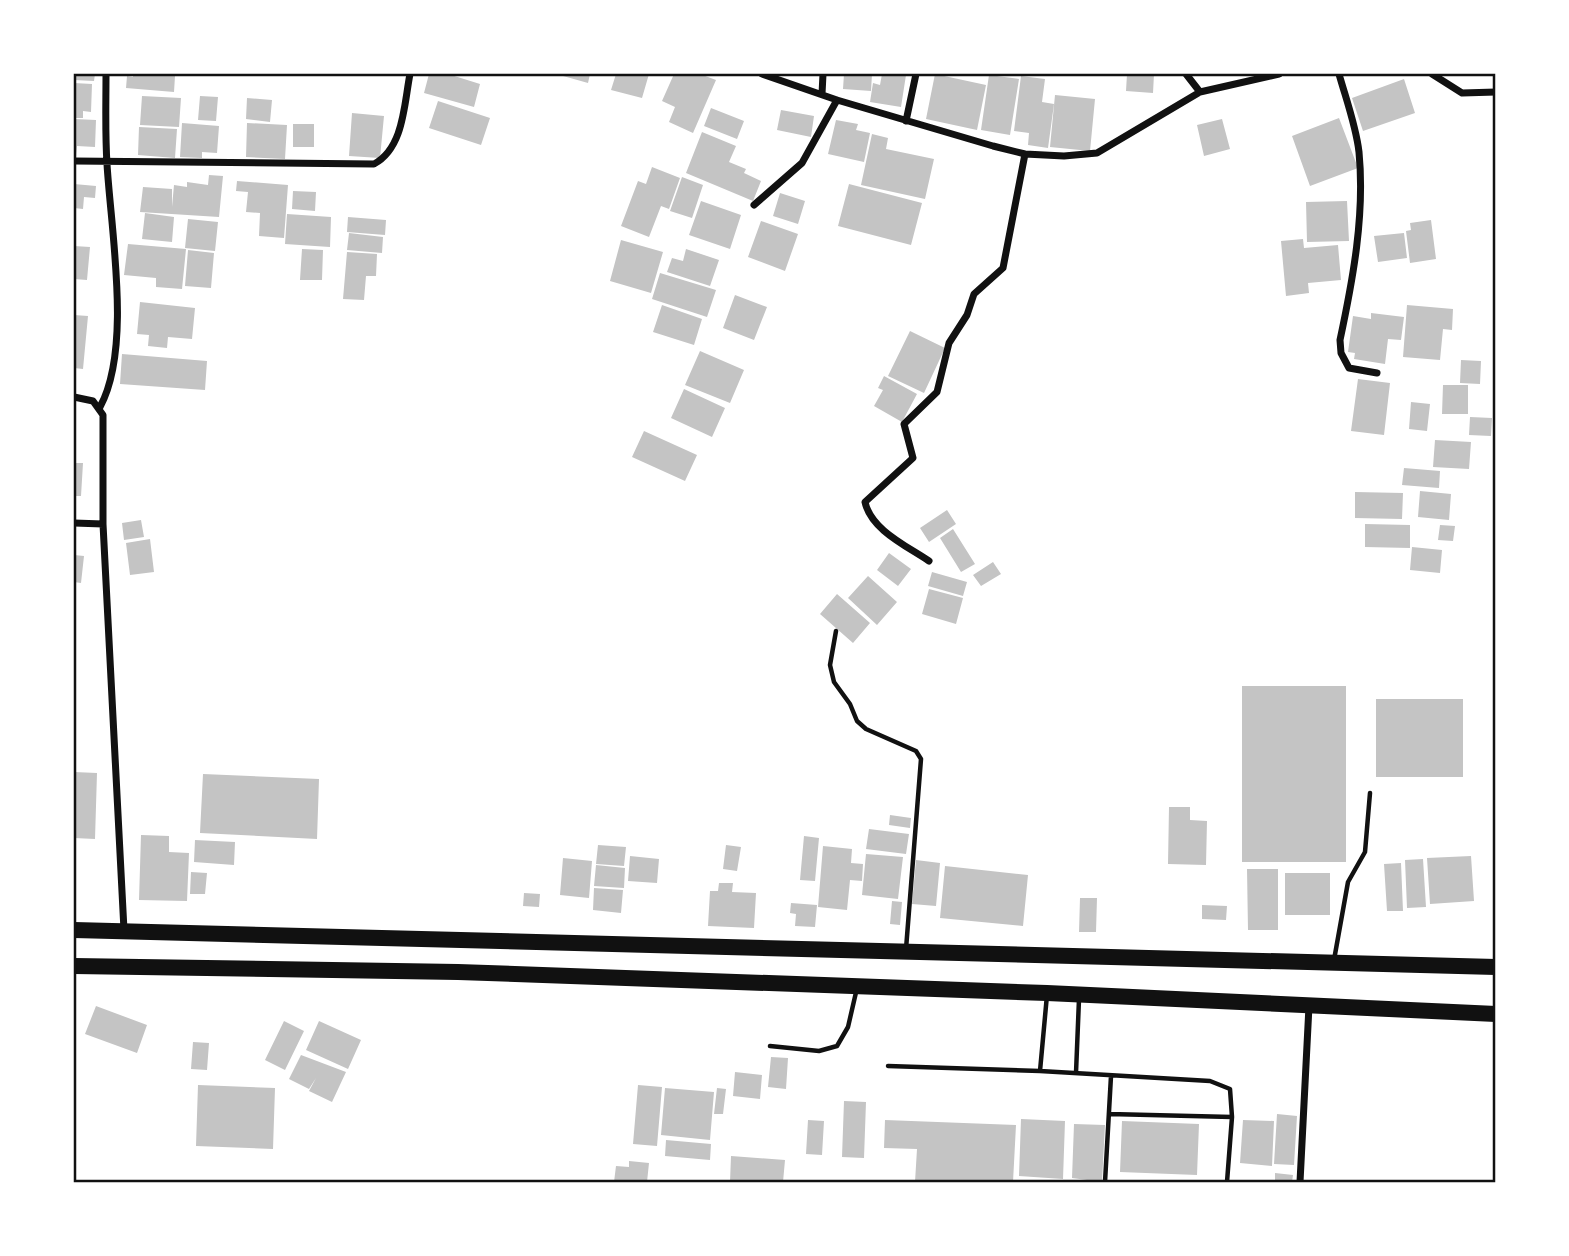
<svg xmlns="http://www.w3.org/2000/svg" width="1569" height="1256" viewBox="0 0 1569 1256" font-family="Merriweather,serif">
<rect width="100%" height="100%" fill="#fff"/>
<path fill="#c4c4c4" d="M74,74H95L94,81L74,80Z
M133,74L175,76L174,92L126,88L127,76L133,77Z
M429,74H448L480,84L474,107L424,93Z
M556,74H590L588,83Z
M616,74H649L642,98L611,90Z
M674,74H700L716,80L693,133L669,122L675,107L662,101Z
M844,74H872L871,91L843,89Z
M882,74L906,75L901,107L870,102L873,83L880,85Z
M935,74L986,85L977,130L926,119Z
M1127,74H1154L1153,93L1126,91Z
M989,75L1019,79L1010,135L981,130Z
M1021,76L1045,79L1042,102L1054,104L1048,148L1028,145L1029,133L1014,131Z
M1404,79L1415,113L1363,131L1352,98Z
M74,83L92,84L91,112L83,111V118H74Z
M1055,95L1095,99L1090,151L1050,147Z
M142,96L181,98L179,127L140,125Z
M200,96L218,97L216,121L198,120Z
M247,98L272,100L270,122L246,119Z
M438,101L490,118L481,145L429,128Z
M711,108L744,121L737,139L704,126Z
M781,110L814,116L811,137L777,130Z
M352,113L384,116L380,158L349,156Z
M1339,118L1358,168L1310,186L1292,136Z
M74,119L96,120L95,147L77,146L76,157H74Z
M1222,119L1230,149L1204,156L1197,125Z
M836,120L858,124L856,130L870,133L864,162L828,154Z
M182,123L219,126L217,153L202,152V158L180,157Z
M247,123L287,125L285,159L246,157Z
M293,124H314V147H293Z
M139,127L177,129L175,158L138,155Z
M702,132L736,146L729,162L746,169L744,173L761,181L753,201L686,173Z
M872,134L888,138L886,149L934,159L925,199L861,185Z
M652,167L680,178L669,209L661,206L649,237L621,226L638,181L646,184Z
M209,175L223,176L219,217L140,212L143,187L172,189V207L174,185L187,187V182L208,185Z
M682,177L703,185L692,218L670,211Z
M237,181L288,185L284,238L259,236L260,213L246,212L248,192L236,191Z
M74,184L96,186L95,198L84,197L83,209L74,208Z
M849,184L922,203L911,245L838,226Z
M293,191L316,192L315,211L292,209Z
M780,193L805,201L798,224L773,216Z
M701,201L741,215L730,249L689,235Z
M1347,201L1349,241L1307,242L1306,202Z
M145,213L174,217L172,242L142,239Z
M287,214L331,217L330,247L285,244Z
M348,217L386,220L385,235L347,232Z
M188,219L218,222L215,251L185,248Z
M1431,220L1436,259L1410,263L1406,231L1411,230L1410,223Z
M761,221L798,234L785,271L748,257Z
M349,233L383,237L382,253L347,250Z
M1404,233L1407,258L1378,262L1374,236Z
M1303,239L1304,248L1338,245L1341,280L1308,283L1309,293L1286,296L1281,241Z
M621,240L663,252L651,293L610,281Z
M128,244L186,249L182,289L156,287V278L124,275Z
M74,246L90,247L87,280L74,279Z
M302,249L323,250L322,280H300Z
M686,249L719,260L710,286L667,272L672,258L683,261Z
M188,250L214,253L211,288L185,286Z
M347,252L377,254L376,276H366L364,300L343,299Z
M660,273L716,290L707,317L652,299Z
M735,295L767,307L754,340L723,328Z
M140,302L195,308L192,339L168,337L167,348L148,346L149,335L137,334Z
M662,305L702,319L694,345L653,332Z
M1407,305L1453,309L1452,330L1443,329L1440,360L1403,357Z
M1371,313L1404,317L1401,340L1388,339L1385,364L1354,359L1355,353L1348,352L1353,316L1371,319Z
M74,315L88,316L83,369L74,368Z
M910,331L945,348L924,393L888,376Z
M700,351L744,370L730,403L685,385Z
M122,354L207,361L205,390L120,384Z
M1461,360L1481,361L1480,384L1460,383Z
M884,376L917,394L902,422L874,406L883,390L878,388Z
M1358,379L1390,383L1384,435L1351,431Z
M1443,385H1468V414H1442Z
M684,389L725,408L712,437L671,418Z
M1411,402L1430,404L1427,431L1409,429Z
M1470,417L1492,418L1491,436L1469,435Z
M644,431L697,455L685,481L632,457Z
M1435,440L1471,442L1469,469L1433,467Z
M74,463H83L81,496H74Z
M1404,468L1440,471L1439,488L1402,485Z
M1420,491L1451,494L1449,520L1418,517Z
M1355,492L1403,493L1402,519L1355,518Z
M947,510L956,524L929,542L920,528Z
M141,520L144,537L124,540L122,523Z
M1365,524L1410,525V548L1365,547Z
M1440,525L1455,526L1453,541L1438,540Z
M953,529L975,564L961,572L940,538Z
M150,539L154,572L130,575L126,543Z
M1412,547L1442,550L1440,573L1410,570Z
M889,553L911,569L898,586L877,570Z
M74,555L84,556L81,583L74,582Z
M993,562L1001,574L981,586L973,575Z
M932,572L967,582L963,596L928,586Z
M868,576L897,602L877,625L848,598Z
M929,589L963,598L956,624L922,614Z
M837,594L870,623L853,643L820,614Z
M1242,686H1346V862H1242Z
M1376,699H1463V777H1376Z
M74,772L97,773L95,839L74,838Z
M203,774L319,779L317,839L200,833Z
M1169,807H1190V820L1207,821L1206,865L1168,864Z
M890,815L911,818L910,828L889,825Z
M869,829L909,834L906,854L866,849Z
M141,835L169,836V852L189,853L187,901L139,900Z
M804,836L819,838L815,881L800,880Z
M195,840L235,842L234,865L194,862Z
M598,845L626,847L624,866L596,864Z
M726,845L741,847L737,871L723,869Z
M823,846L852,849L851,863L863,864L862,881L850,880L847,910L818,907Z
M866,854L903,857L898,899L862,895Z
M630,856L659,859L657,883L628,881Z
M1471,856L1474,901L1430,904L1427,858Z
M563,858L592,861L589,898L560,895Z
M1423,859L1426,907L1407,908L1405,860Z
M916,860L940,863L936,906L912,904Z
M1401,863L1403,911H1387L1384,864Z
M596,865L625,868L624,888L594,886Z
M945,866L1028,875L1023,926L940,918Z
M1247,869H1278V930H1248Z
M191,872L207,873L205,894H190Z
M1285,873H1330V915H1285Z
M719,883H733L732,892L756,893L754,928L708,926L710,891H718Z
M594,888L623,890L621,913L593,910Z
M524,893L540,894L539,907L523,906Z
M1080,898H1097L1096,932H1079Z
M892,901L902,902L900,925L890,924Z
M791,903L817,905L815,927L795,926L796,914L790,913Z
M1202,905L1227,906L1226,920L1202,919Z
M96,1006L147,1025L137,1053L85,1034Z
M284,1021L304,1031L285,1070L265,1060Z
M319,1021L361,1040L348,1069L306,1050Z
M193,1042L209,1043L207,1070L191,1069Z
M301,1055L346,1072L332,1102L309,1091L316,1078L309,1089L289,1079Z
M771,1057L788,1058L786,1089L768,1087Z
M735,1072L762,1075L760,1099L733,1096Z
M198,1085L275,1088L273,1149L196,1146Z
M638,1085L662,1087L657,1146L633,1144Z
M665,1088L714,1092L710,1140L661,1135Z
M717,1088L726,1089L723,1114H714Z
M844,1101L866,1102L864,1158L842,1157Z
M1277,1114L1297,1116L1294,1165L1274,1164Z
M1021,1119L1065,1121L1063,1179L1019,1176Z
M808,1120L824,1121L822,1155L806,1154Z
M885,1120L1016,1125L1013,1182H915L917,1149L884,1148Z
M1243,1120L1274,1121L1272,1166L1240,1163Z
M1122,1121L1199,1124L1197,1175L1120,1172Z
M1074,1124L1105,1125L1102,1182L1072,1178Z
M666,1140L711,1144L710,1160L665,1156Z
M731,1156L785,1160L783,1182H730Z
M629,1161L649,1163L647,1182H614L616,1166L629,1167Z
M1275,1173L1293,1175L1292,1182H1275Z"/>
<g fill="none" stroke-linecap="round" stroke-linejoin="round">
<path stroke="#111" stroke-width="4.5" d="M836,631L830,665L834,682L850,704L857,721L866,729L916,751L921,759L906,949
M1334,960L1348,882L1365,852L1370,793
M1047,995L1040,1071L1210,1081L1230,1089L1232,1117L1227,1182
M770,1046L819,1051L837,1046L848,1027L857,988
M888,1066L1040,1071
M1076,1073L1079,999
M1109,1114L1232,1117
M1105,1182L1111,1076"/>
<path stroke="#111" stroke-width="7" d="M762,74L837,100L993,146L1025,154L1064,156L1097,153L1200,92L1279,74
M1186,74L1200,92
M1339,74C1346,99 1356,126 1359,152C1365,215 1353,279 1340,340L1341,353L1349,368L1377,373
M1432,74L1462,93L1496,92
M822,94L823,74
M906,121L916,74
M74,161L374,164C404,148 404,104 410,74
M754,205L802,163L837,100
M74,397L93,401L103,415V524L124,930
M100,407C132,348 111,232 107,164C105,134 106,104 106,74
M74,523L103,524
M929,561C907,546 871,530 865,502L913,458L904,424L937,392L949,343L967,315L974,294L1003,268L1025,154
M1300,1182L1309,1006"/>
<path stroke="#111" stroke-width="16" d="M74,930L1496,967
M74,966L458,972L1047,993L1496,1014"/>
</g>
<rect width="1569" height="1256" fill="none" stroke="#ffffff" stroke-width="150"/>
<rect x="75" y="75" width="1419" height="1106" fill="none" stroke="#111" stroke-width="2.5"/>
</svg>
